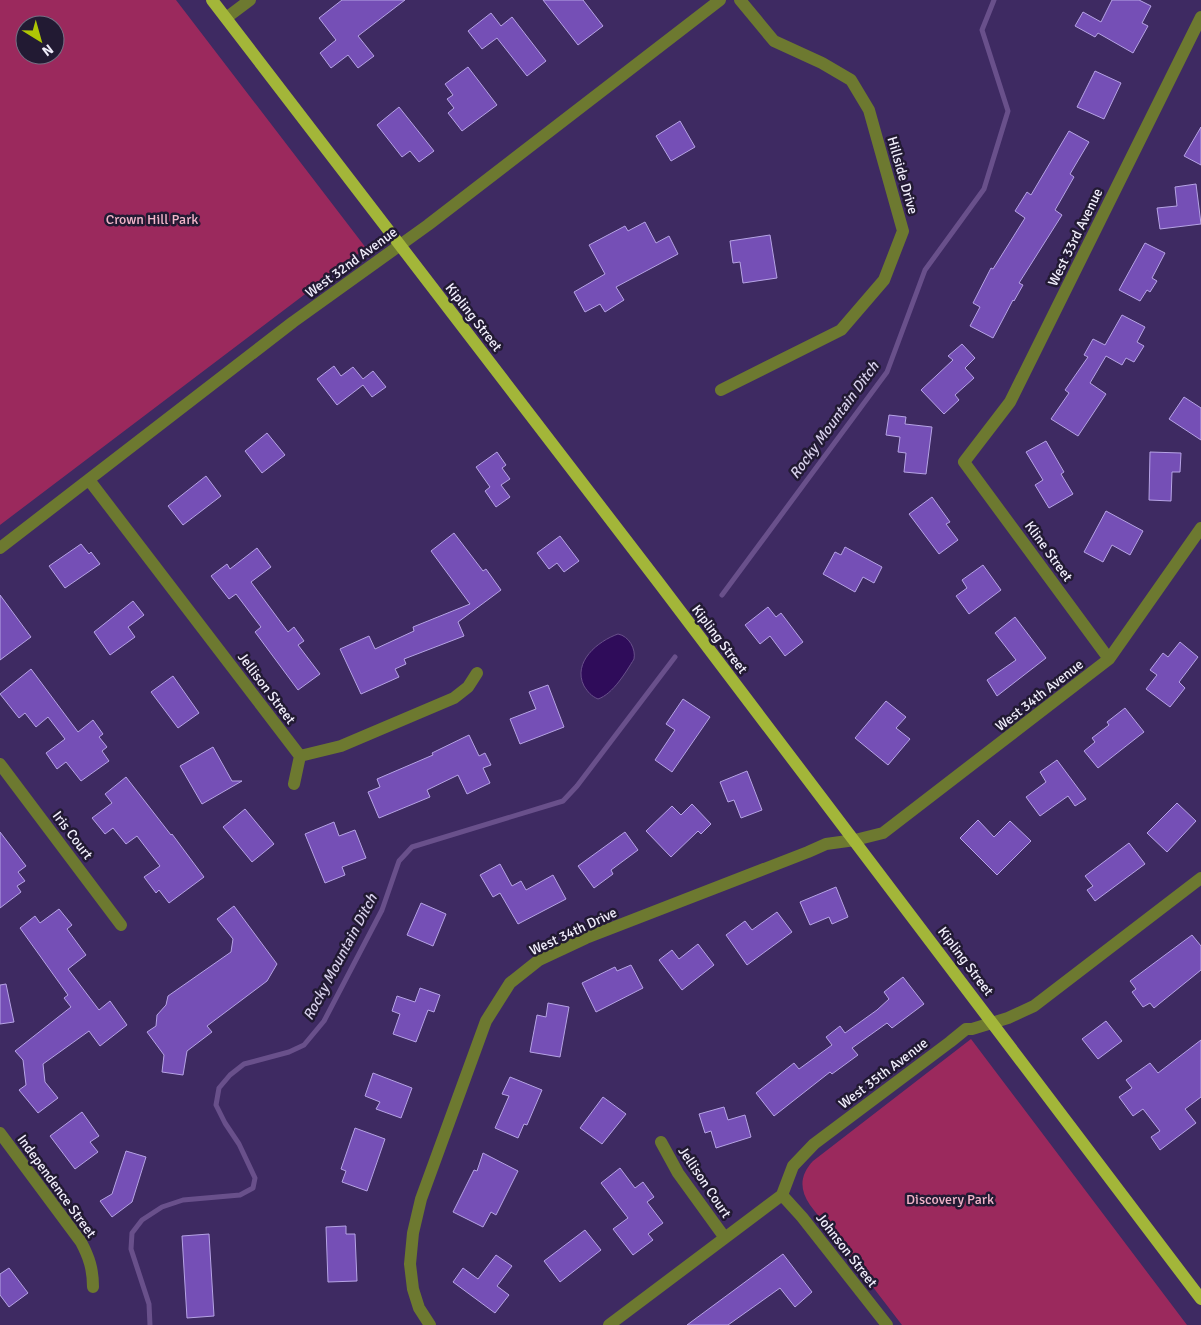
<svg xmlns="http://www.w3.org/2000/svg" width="1201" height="1325" viewBox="0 0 1201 1325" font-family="Signika,sans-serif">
<rect width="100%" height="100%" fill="#3e2a62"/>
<path fill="#9b295d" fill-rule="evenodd" d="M0,0H176L366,248L0,525ZM25,25H55V55H25Z
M971,1039L1187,1325H902L810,1205C799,1189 800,1175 813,1161Z"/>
<path fill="#2f0c5a" stroke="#69508b" d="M618,634C629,636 636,649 634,659C626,672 613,694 598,699C591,696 588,692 584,686C572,662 598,641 618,634Z"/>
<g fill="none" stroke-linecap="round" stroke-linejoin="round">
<path stroke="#69508b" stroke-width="5" d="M722,595L887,372L925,270L984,189L1008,111L982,30L994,0
M150,1325L149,1304L131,1249L132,1233L142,1220L162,1207L183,1200L240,1195L253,1188L255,1178L239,1144L225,1123L216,1105L219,1088L230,1075L244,1064L289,1052L304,1045L324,1021L382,910L399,861L412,847L563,801L577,786L675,657"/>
</g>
<path fill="#754fb6" stroke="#b6a3e5" d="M342,0H405L358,36L374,56L358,68L348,55L331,68L320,53L336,40L319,18Z
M543,0H583L603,26L578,45Z
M1112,0H1139L1151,6L1142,23L1148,26L1133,53L1098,33L1095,37L1075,26L1083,12L1101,22Z
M491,13L501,26L512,17L546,61L527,76L497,38L482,49L468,31Z
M468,67L497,105L462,131L448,113L454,108L447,99L453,95L445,84Z
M1095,71L1121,83L1104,119L1077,107Z
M399,107L434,151L419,162L410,151L402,157L377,125Z
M680,121L695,147L671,161L656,136Z
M1201,127V165L1184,156Z
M1069,131L1089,142L1070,174L1074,177L1055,210L1062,215L1019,283L1023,285L1014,301L1013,300L993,338L970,326L980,307L973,303L991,268L993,269L1025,218L1015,211L1027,192L1031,195Z
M1196,184L1201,224L1160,229L1157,208L1177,206L1175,187Z
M645,222L656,243L669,236L678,254L616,287L624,300L605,312L600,304L585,312L574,292L605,274L589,245L625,226L628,231Z
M770,235L777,278L743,283L740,262L733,263L730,241Z
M1145,243L1165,253L1152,278L1157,281L1150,292L1147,290L1140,301L1119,290Z
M1122,315L1145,327L1137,342L1144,346L1134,362L1126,358L1122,365L1106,356L1090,383L1106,394L1078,436L1051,419L1069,393L1065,390L1088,357L1084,355L1093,339L1105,345Z
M962,344L975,358L965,368L974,378L955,395L959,400L944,414L921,390L953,360L948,356Z
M334,366L341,376L353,367L363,379L373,371L386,387L372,397L363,385L337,405L317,379Z
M1184,397L1201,408V440L1169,419Z
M889,415L906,417L905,424L932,427L926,474L904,472L906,453L898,452L900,437L886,435Z
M267,433L285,455L262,473L245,451Z
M1046,441L1064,472L1061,474L1073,494L1049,508L1035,485L1043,480L1026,452Z
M497,452L506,465L502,468L510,479L501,485L510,497L496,507L485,491L490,487L476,467Z
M1150,452L1181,453L1180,472H1172L1171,501L1149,500Z
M206,476L221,496L183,525L168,506Z
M932,497L950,522L946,524L958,540L939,554L909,514Z
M1106,511L1143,531L1130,555L1112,545L1103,562L1084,552Z
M454,533L483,571L486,569L501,590L458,622L464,636L404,659L406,664L395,669L399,677L361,694L340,649L369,636L375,649L414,631L413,627L470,604L431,551Z
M560,536L579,561L564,572L557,563L549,569L537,553Z
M81,544L89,554L91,552L100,564L65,588L49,566Z
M845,547L882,567L874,583L863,577L855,592L823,574L835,552L841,555Z
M257,548L271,567L251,582L288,632L294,627L304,641L298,645L320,674L298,690L255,632L261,627L236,594L229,599L211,576L227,564L230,569Z
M983,565L1001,590L969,614L956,596L967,588L962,580Z
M0,595L31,637L0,660Z
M133,601L144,615L128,627L135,637L110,655L94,632Z
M768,607L776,617L781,613L803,642L785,656L770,636L760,644L745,625Z
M1015,617L1046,658L997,696L987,680L1016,660L995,633Z
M1180,642L1198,657L1179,682L1185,688L1170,707L1146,689L1157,675L1150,670L1163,653L1168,657Z
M31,669L78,732L93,720L103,734L99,737L107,747L102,751L109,761L81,781L66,762L57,769L46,753L65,739L48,717L36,727L25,713L19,718L0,694Z
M173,676L199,713L178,728L151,692Z
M548,685L564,727L520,744L510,719L536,709L529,692Z
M683,699L710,717L672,772L655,760L675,730L666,724Z
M886,701L906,717L896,728L910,739L888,765L855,738Z
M1125,708L1144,732L1098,768L1084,751L1095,742L1092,738L1109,725L1107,722Z
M469,735L479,756L485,753L491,765L483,768L490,783L467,794L458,775L427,790L430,797L379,818L368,792L380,787L377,779L433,755L432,753Z
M213,747L232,781H242L202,804L180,766Z
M1057,760L1086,799L1075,806L1068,796L1040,816L1026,797L1046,782L1040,772Z
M747,771L762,810L741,818L734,800L728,802L720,782Z
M126,777L171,835L172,834L204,877L169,903L159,890L156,893L144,877L160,866L137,836L126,844L113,828L105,834L92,818L112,803L105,794Z
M1177,803L1196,821L1167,852L1147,833Z
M692,804L711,824L701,834L698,831L671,857L646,831L672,806L681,815Z
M245,809L274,844L252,862L223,827Z
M978,820L994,837L1010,821L1031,841L997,875L960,838Z
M334,822L339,836L355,830L366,858L342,867L345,875L325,883L305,834Z
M0,832L26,866L18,872L25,881L17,886L21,892L0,908Z
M625,832L638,850L611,870L613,874L594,888L578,866Z
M1129,843L1145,864L1095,901L1087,890L1093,886L1085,876Z
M500,864L512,886L521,881L526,890L553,875L566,899L518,924L500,893L493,897L480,875Z
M836,887L848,917L832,924L829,917L810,925L800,902Z
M421,903L446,914L433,946L407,935Z
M234,906L277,964L267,981L207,1026L212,1032L187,1051L183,1075L162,1072L164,1055L147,1032L156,1026L157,1015L166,1005L168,996L231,952L233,939L217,919Z
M59,909L72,925L67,929L86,955L68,969L99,1010L110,1001L127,1025L100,1046L89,1031L43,1064L45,1082L58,1098L38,1113L19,1090L26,1085L23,1060L15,1051L71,1007L64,998L68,995L20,928L35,916L40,923Z
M777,912L792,932L747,965L726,935L745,921L752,930Z
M1192,935L1201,946V970L1154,1008L1150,1003L1143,1007L1132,992L1136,989L1130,981Z
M698,944L714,965L682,990L659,960L672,950L679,959Z
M631,965L643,988L596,1012L582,983L615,967L617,971Z
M903,977L924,1004L892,1028L887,1023L852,1048L858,1055L832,1074L830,1072L774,1116L756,1093L794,1063L799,1069L832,1045L826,1037L840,1026L845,1033L877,1010L889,999L884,992Z
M6,984L14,1022L0,1024V985Z
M420,988L440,995L434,1012L428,1010L416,1042L393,1034L400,1014L392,1011L397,996L415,1002Z
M548,1003L569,1007L560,1057L530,1052L537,1015L546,1017Z
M1106,1021L1122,1041L1098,1059L1082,1039Z
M1201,1040V1097L1185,1109L1196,1123L1160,1150L1151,1137L1160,1131L1143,1109L1133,1116L1119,1097L1132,1088L1126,1080L1150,1063L1158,1073Z
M373,1073L412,1088L401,1118L376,1109L380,1102L365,1096Z
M510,1077L542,1090L527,1125L524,1124L518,1138L495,1128L509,1096L502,1094Z
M603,1097L626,1114L602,1144L580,1128Z
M724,1107L728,1120L745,1115L751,1137L716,1148L711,1131L705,1133L699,1114Z
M82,1112L99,1136L90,1142L98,1152L75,1169L50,1136Z
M355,1128L385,1139L367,1191L342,1182L346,1171L341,1169Z
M126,1151L146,1157L132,1202L112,1217L100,1201L112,1194Z
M483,1153L518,1171L496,1215L491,1212L483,1227L453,1212L474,1170L477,1171Z
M620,1168L635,1188L643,1182L654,1197L647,1202L663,1223L648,1234L653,1240L633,1255L613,1229L628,1218L601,1183Z
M346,1226V1234H355L357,1281L328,1282L326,1227Z
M585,1230L601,1250L560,1282L544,1261Z
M209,1234L214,1316L187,1318L182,1236Z
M783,1254L812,1292L795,1307L780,1288L728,1325H687Z
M496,1255L512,1266L497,1286L509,1295L495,1313L453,1282L463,1268L478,1279Z
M9,1268L28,1293L9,1307L0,1295V1274Z"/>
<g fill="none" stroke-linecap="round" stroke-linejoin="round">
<path stroke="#6d7930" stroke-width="12" d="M226,18L250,0
M721,390L841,330L884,280L903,231L869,110L851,80L822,63L774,41L740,0
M89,480L300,756L341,746L454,698L468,687L477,673
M0,548L293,322L428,225L720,0
M1109,659L964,462L1010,402L1201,17
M0,764L121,925
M294,784L300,756
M0,1133L81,1242C89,1257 93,1269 93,1287
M661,1142L678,1173L725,1238
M782,1195L802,1217L887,1325
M430,1325L419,1308L413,1289L410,1264L413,1233L421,1199L486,1021L510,983L539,960L586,938L808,852L826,844L855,840L883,833L1109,659L1201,528
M609,1325L782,1195L793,1166L814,1144L950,1042L966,1029H972L1008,1018L1034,1006L1201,878"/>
<path stroke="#a3b639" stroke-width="12" d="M212,0L659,583L1201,1299"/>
</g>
<g text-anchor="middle" stroke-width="5" stroke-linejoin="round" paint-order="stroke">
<g font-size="14" fill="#f1eefc" stroke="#221a33">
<text transform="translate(903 175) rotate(74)" y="5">Hillside Drive</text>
<text transform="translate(1075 237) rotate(-64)" y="5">West 33rd Avenue</text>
<text transform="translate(351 262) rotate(-36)" y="5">West 32nd Avenue</text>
<text transform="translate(474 317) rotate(52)" y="5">Kipling Street</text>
<text transform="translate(1049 551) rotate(54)" y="5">Kline Street</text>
<text transform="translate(720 639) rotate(53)" y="5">Kipling Street</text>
<text transform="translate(267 688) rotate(53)" y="5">Jellison Street</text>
<text transform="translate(1039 695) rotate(-38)" y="5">West 34th Avenue</text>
<text transform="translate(73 835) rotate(53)" y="5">Iris Court</text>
<text transform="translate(573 931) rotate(-25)" y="5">West 34th Drive</text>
<text transform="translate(966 961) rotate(53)" y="5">Kipling Street</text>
<text transform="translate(883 1073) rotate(-37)" y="5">West 35th Avenue</text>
<text transform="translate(705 1182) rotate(56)" y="5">Jellison Court</text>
<text transform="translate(57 1186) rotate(54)" y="5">Independence Street</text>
<text transform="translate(847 1250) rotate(52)" y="5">Johnson Street</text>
</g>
<g font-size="14" fill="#f2b5c9" stroke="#221a33">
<text x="152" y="224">Crown Hill Park</text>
<text x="950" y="1204">Discovery Park</text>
</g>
<g font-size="15" font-style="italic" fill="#d7d0eb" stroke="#221a33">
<text transform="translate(834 420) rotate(-54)" y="5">Rocky Mountain Ditch</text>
<text transform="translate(340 957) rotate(-62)" y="5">Rocky Mountain Ditch</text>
</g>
</g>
<g transform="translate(40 40) rotate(143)"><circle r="24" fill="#221a33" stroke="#756f83"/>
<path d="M0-4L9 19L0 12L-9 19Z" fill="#afc505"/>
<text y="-8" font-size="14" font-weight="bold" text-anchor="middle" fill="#f1eefc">N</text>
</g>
</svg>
